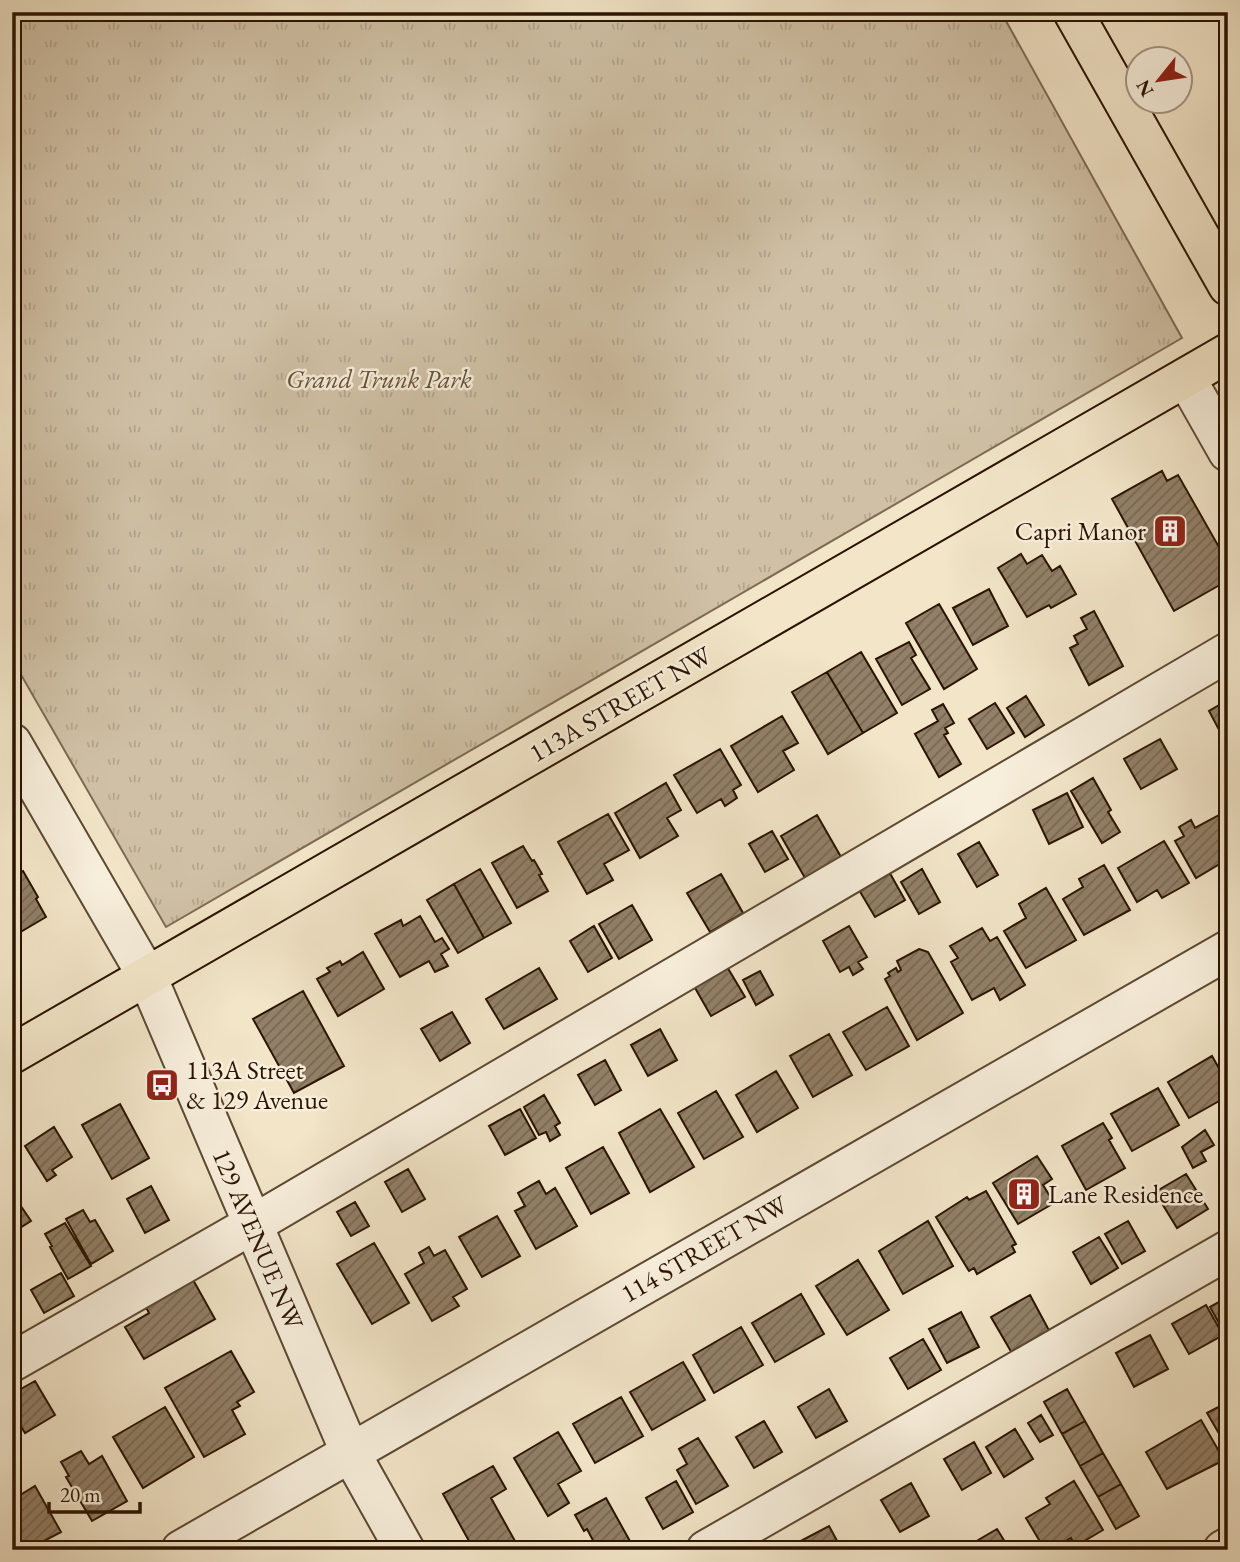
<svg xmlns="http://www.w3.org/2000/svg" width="1240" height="1562" viewBox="0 0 1240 1562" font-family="'EB Garamond',serif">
<defs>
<pattern id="park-tufts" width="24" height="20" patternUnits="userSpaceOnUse" patternTransform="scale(1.75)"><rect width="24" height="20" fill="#d0c1a6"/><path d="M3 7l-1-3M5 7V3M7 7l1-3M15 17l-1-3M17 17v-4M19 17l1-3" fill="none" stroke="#b3a58d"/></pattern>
<pattern id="building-hatch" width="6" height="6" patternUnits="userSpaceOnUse" patternTransform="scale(1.75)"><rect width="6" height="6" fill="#928068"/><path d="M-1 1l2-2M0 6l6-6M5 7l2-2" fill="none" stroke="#776853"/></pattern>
</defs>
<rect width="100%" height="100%" fill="#f2e5c8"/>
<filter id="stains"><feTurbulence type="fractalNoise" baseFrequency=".00286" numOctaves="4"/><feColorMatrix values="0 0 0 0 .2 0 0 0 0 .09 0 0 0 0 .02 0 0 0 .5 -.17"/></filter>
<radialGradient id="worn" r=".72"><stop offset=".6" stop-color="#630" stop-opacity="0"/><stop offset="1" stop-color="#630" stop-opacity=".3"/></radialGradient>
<path fill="url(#park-tufts)" stroke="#7d6a53" stroke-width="2" d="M12,12H1001L1182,338L166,927L12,659Z"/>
<path fill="url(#building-hatch)" stroke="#2a1300" stroke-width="2" d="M1162,471L1167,481L1178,475L1228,563V569L1220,574L1225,582L1174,611L1112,499Z
M1021,554L1027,564L1042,555L1052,571L1060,566L1076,594L1051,608L1049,605L1027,617L998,568Z
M989,589L1008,626L973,645L953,608Z
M939,604L977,669L944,689L906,623Z
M1094,611L1123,666L1089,685L1070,648L1078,644L1074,636L1087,629L1081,618Z
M909,642L916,655L911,658L930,689L902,705L876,659Z
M861,652L897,713L863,733L827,672Z
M827,672L863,733L828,754L792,692Z
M1026,696L1044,725L1025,737L1007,708Z
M1228,700V740L1225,741L1209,711Z
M995,703L1014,733L987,749L969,719Z
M943,704L954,723L945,728L948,733L944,735L961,764L939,777L915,734L938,721L932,710Z
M782,716L798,743L783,751L794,770L758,792L731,746Z
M1160,739L1177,769L1141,789L1124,759Z
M720,749L741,785L733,790L737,798L725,806L721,799L697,813L674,775Z
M1093,778L1111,810L1108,812L1120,832L1102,843L1071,791Z
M666,783L681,810L667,818L678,836L640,858L615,813Z
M1067,793L1083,827L1049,844L1033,810Z
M608,814L629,850L604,864L613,880L587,894L558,842Z
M817,815L841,857L805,878L781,836Z
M1219,815L1228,830V859L1196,878L1175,841L1184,836L1179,827L1191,820L1195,828Z
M772,831L788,859L765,872L749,844Z
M1164,841L1189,883L1162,898L1157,890L1137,902L1118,868Z
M979,842L998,875L977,887L958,854Z
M523,846L532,861L534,860L542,874L539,875L548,891L517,908L492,863Z
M1104,865L1130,910L1084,935L1063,899L1083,887L1079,879Z
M887,868L905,900L875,917L856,885Z
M480,869L511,923L484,938L454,884Z
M922,869L940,902L919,914L901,882Z
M23,871L38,897L36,899L46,917L12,937V877Z
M721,874L743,913L710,932L687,893Z
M454,884L484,938L458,953L427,900Z
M1046,888L1076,940L1026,968L1004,931L1026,918L1019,904Z
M632,905L652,940L619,959L599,924Z
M420,916L435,942L442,938L449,949L441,954L448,966L435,972L429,961L400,977L375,934L401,920L403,926Z
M594,926L612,958L588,972L570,941Z
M849,926L867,957L858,962L863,969L853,975L849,967L840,972L823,941Z
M982,928L990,941L997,937L1025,985L1000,1000L994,988L972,1000L951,962L958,958L950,946Z
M919,949L928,952L963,1013L917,1040L885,979L890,976L888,973L896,968L898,972L901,970L897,961Z
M363,952L384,989L338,1016L317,979L330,972L327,968L340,961L342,965Z
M723,960L745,997L711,1016L690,979Z
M539,968L557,999L504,1029L486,999Z
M760,971L773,995L756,1005L743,980Z
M303,991L344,1066L294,1093L253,1019Z
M887,1007L909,1046L866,1070L843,1032Z
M452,1012L470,1043L440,1061L421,1029Z
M660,1029L677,1060L648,1076L631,1045Z
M829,1034L852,1075L813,1097L790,1056Z
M1212,1056L1228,1084V1096L1189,1118L1168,1082Z
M605,1060L621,1090L595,1105L578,1075Z
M776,1071L798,1108L757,1132L736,1095Z
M1158,1088L1179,1125L1132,1151L1111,1114Z
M716,1091L743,1137L704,1159L678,1113Z
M544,1095L560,1123L555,1126L560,1135L550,1141L546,1132L539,1135L524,1107Z
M120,1104L149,1158L112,1179L82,1125Z
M520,1109L536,1138L505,1155L489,1126Z
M660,1109L694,1167L650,1192L619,1133Z
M1103,1123L1112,1138L1109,1140L1125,1168L1086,1190L1062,1146Z
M54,1127L72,1157L52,1170L56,1175L47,1181L25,1146Z
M1205,1130L1214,1145L1201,1152L1206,1161L1193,1168L1182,1147Z
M603,1147L629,1193L591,1214L566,1168Z
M1037,1156L1052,1179L1043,1185L1054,1203L1018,1224L993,1183Z
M408,1169L425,1199L402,1212L385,1182Z
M1186,1174L1208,1209L1177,1228L1155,1192Z
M539,1181L546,1194L555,1188L577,1226L536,1249L515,1211L525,1206L518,1193Z
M151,1186L169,1220L145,1233L127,1199Z
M986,1191L1016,1244L1012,1246L1015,1252L977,1274L974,1268L969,1271L936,1217L967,1197L969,1200Z
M12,1193L31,1221L12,1233Z
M355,1202L369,1226L351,1236L337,1212Z
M83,1210L90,1222L95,1220L113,1251L91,1264L66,1219Z
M497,1216L520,1256L482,1277L459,1237Z
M928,1221L953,1266L903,1294L879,1251Z
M1128,1221L1145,1251L1122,1264L1105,1234Z
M65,1223L91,1266L68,1279L50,1247L52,1246L45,1234Z
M1099,1237L1118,1268L1091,1284L1073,1252Z
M374,1243L409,1303L372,1324L337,1264Z
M429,1247L434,1256L445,1250L467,1289L453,1297L459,1306L432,1321L405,1274L424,1263L419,1253Z
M858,1260L889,1310L847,1335L816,1286Z
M187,1269L215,1319L144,1359L125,1327L149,1313L140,1296Z
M61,1273L74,1296L44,1313L31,1290Z
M801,1294L824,1334L775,1362L752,1323Z
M1030,1295L1051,1334L1013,1355L991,1317Z
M1228,1297V1336H1226L1210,1307Z
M1206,1305L1223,1335L1189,1354L1172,1324Z
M961,1312L979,1347L947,1363L929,1329Z
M741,1327L763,1365L714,1393L693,1355Z
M1150,1335L1168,1369L1134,1387L1116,1353Z
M923,1339L941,1370L908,1389L890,1358Z
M231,1351L254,1392L237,1402L240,1406L232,1410L245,1434L204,1457L165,1388Z
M683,1362L705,1400L652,1430L630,1392Z
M35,1381L55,1415L25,1433L12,1411V1394Z
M829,1389L847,1421L816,1438L798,1407Z
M1067,1389L1085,1421L1062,1434L1044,1402Z
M621,1397L643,1436L595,1463L573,1424Z
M1228,1402V1449L1207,1413Z
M165,1407L194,1457L143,1488L113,1437Z
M1041,1415L1053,1435L1040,1442L1028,1423Z
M1201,1420L1224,1460L1167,1489L1146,1452Z
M764,1421L782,1452L754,1468L736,1437Z
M1085,1421L1103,1453L1080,1466L1062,1434Z
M1015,1429L1033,1459L1004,1477L986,1447Z
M558,1432L581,1471L558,1484L569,1503L548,1516L514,1458Z
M698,1438L728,1486L696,1504L677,1470L687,1464L679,1449Z
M974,1442L991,1473L962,1490L944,1459Z
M81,1451L89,1464L102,1456L127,1501L92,1521L66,1477L69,1476L61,1462Z
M1103,1453L1121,1484L1098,1497L1080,1466Z
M493,1466L506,1489L491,1498L520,1550H474L443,1494Z
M676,1481L693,1512L663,1529L646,1498Z
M1074,1481L1103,1530L1081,1543L1079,1541L1074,1544L1071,1538L1050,1550H1045L1026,1518L1050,1504L1046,1498Z
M911,1483L929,1516L900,1532L881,1500Z
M1121,1484L1139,1516L1116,1529L1098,1497Z
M35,1486L61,1532L27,1550L12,1525V1490L17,1497Z
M606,1498L631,1543L620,1550H598L587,1529L584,1531L575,1515Z
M829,1526L842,1550H801L797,1543Z
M997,1529L1010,1550H964L963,1549Z"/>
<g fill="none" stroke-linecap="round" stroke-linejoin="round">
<g stroke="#5c4832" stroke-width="42">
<path id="minor" d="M1186,378L1228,452
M12,743L147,976L350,1452L405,1550
M12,1362L269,1215L1228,652
M181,1550L1228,950
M706,1550L1228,1250
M1223,1550L1228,1547"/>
</g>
<g stroke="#2a1300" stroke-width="42">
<path id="major" d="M1073,12L1228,286
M12,1054L1228,353"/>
</g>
<use href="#minor" stroke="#f7eedb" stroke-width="38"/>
<use href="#major" stroke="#f2e5c8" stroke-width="38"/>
</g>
<defs>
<g id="building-square" transform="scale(1.75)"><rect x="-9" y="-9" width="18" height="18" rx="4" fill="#8f2418" stroke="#f7eedb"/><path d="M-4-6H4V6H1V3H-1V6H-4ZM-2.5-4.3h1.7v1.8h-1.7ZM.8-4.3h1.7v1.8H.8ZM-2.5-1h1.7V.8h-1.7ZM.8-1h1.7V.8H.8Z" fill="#fff"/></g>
<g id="bus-square" transform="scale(1.75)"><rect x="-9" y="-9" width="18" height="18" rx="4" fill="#8f2418" stroke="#f7eedb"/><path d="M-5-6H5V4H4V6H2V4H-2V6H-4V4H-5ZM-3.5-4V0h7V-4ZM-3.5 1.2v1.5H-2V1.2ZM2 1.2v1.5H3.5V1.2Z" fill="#fff"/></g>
</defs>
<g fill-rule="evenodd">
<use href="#building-square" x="1170" y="531"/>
<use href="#bus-square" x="162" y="1085"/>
<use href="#building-square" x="1024" y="1194"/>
</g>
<g text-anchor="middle" stroke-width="5" stroke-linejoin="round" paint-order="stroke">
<g font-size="26" font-style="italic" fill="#64503a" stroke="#f7eedb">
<text x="379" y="388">Grand Trunk Park</text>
</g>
<g font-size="26" fill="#2a1300" stroke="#f7eedb" text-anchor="start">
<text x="1146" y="540" text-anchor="end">Capri Manor</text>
<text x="186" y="1079">113A Street<tspan x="186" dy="30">&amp; 129 Avenue</tspan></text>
<text x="1048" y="1203">Lane Residence</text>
</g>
<g font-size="26" fill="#2a1300" stroke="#f7eedb">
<text transform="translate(620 704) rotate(-30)" y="9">113A STREET NW</text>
<text transform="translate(258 1239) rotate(67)" y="9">129 AVENUE NW</text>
<text transform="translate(704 1249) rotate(-30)" y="9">114 STREET NW</text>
</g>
</g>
<rect width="1240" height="1562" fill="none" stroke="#f2e5c8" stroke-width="42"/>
<rect x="14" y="14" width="1212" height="1534" fill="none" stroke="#2a1300" stroke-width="3.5"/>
<rect x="21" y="21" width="1198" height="1520" fill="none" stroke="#2a1300" stroke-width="2"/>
<g transform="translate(1159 80) rotate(240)"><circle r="33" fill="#f7eedb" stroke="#a59683" stroke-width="2"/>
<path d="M0-5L12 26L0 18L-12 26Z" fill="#8f2418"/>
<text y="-10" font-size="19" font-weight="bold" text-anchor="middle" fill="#2a1300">N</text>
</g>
<path d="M49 1502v10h91v-10" fill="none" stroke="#2a1300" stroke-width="3.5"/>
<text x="60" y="1502" font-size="21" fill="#2a1300" stroke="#f7eedb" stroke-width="5" paint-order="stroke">20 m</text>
<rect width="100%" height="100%" filter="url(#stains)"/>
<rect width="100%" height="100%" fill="url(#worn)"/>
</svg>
